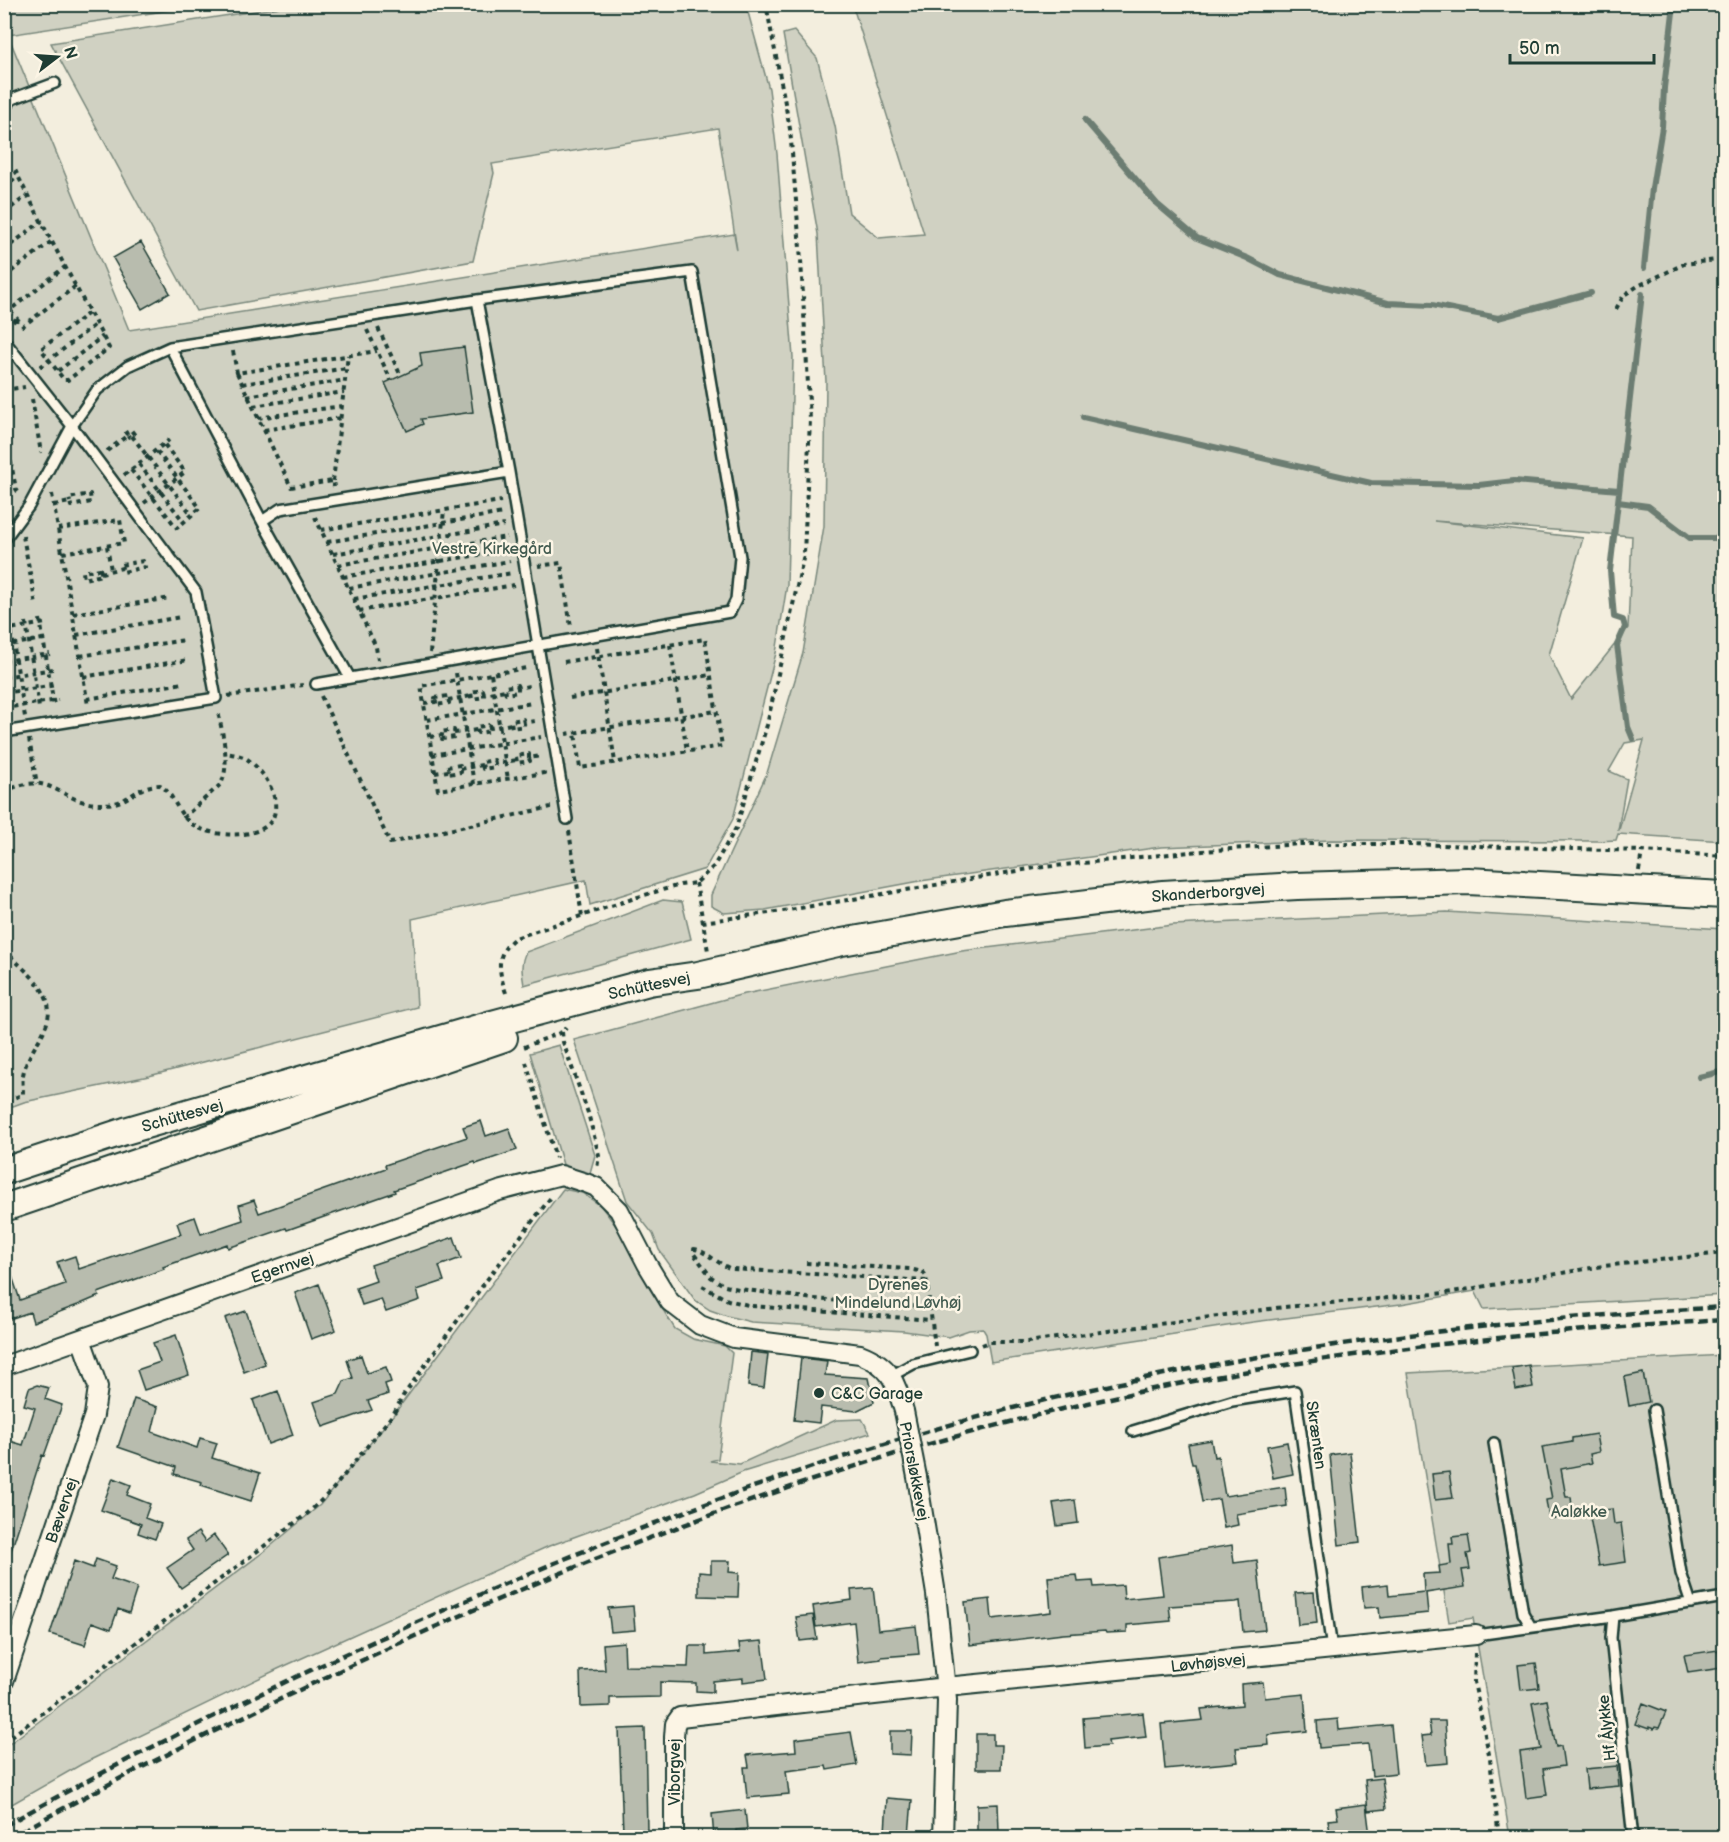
<svg xmlns="http://www.w3.org/2000/svg" width="1729" height="1842" viewBox="0 0 1729 1842" font-family="'Balsamiq Sans',sans-serif">
<rect width="100%" height="100%" fill="#f3eede"/>
<filter id="ink" filterUnits="userSpaceOnUse"><feTurbulence type="fractalNoise" baseFrequency=".0167" numOctaves="2"/><feDisplacementMap in="SourceGraphic" scale="12" xChannelSelector="R" yChannelSelector="G"/><feConvolveMatrix kernelMatrix="1 2 1 2 8 2 1 2 1" color-interpolation-filters="sRGB"/></filter>
<g filter="url(#ink)">
<path fill="#d0d1c2" stroke="#78877b" stroke-width="1.5" fill-rule="evenodd" d="M4,5H203L8,35L129,330L734,234L737,250L718,128L492,164L494,173L473,261L196,311L51,43L294,5H746L769,89L777,154L793,357L787,585L776,653L733,819L705,869L590,905L586,880L412,919L417,1007L149,1076L24,1102L5,1109Z
M850,5H1724V841L1618,834L1616,840L1598,841L1331,840L1161,847L920,881L765,910L724,913L711,906V895L767,773L803,653L824,526L826,382L818,234L783,34L794,31L817,58L835,126L849,213L879,238L924,234L855,13ZM1434,521L1632,536L1628,628L1571,699L1549,655L1583,538ZM1644,740L1619,830H1618L1627,779L1609,771L1625,743Z
M663,900L682,902L691,939L524,985C522,973 520,963 526,952Z
M1447,912L1724,929V1295L1484,1309L1475,1291L1401,1304L1253,1322L991,1362L986,1334L983,1329L969,1330L949,1337L904,1331L751,1322L727,1316L710,1310L695,1300L659,1250L653,1234L627,1201L574,1040L740,995L962,951L1173,925Z
M559,1045L595,1155L590,1173L564,1168L530,1053Z
M563,1189L582,1193L601,1206L622,1234L648,1286L675,1329L693,1339L725,1346L732,1353L718,1459L710,1461L740,1464L836,1420L862,1419L870,1433L743,1472L695,1493L549,1546L278,1669L82,1764L5,1808V1747L266,1550L320,1505L394,1414Z
M1724,1355V1837H1510L1473,1618L1449,1622L1408,1373Z"/>
<g fill="none" stroke-linecap="round" stroke-linejoin="round">
<path stroke="#6c7d72" stroke-width="6" d="M1085,120L1157,204L1197,238L1247,258L1280,275L1388,303L1432,305L1498,318L1591,293
M1644,268L1652,188L1662,127L1664,88L1674,4
M1083,417L1371,483L1479,485L1514,481L1619,490
M1618,502L1648,506L1690,538H1724
M1633,739L1628,727L1617,645L1625,627L1623,620L1614,617L1610,571L1642,294
M1699,1077L1724,1071"/>
</g>
<path fill="#b8bcae" stroke="#1f3d34" stroke-width="1.5" d="M141,242L170,293L142,309L113,258Z
M464,347L473,412L421,419L423,424L407,431L385,383L422,366L420,353Z
M481,1121L486,1136L509,1128L517,1150L476,1164L475,1162L394,1190L395,1192L287,1230L286,1228L228,1248L227,1244L163,1267L164,1269L98,1293L99,1296L78,1305L33,1322L30,1312L4,1321V1262L7,1261L20,1300L65,1284L57,1262L75,1256L79,1269L181,1234L177,1223L195,1217L201,1234L243,1220L239,1205L254,1200L259,1213L386,1168L385,1165L467,1137L463,1127Z
M454,1237L461,1258L439,1266L444,1281L417,1290L420,1300L386,1312L381,1299L362,1305L356,1288L376,1281L371,1265Z
M319,1284L336,1330L311,1339L295,1293Z
M246,1311L265,1364L244,1372L225,1318Z
M176,1335L189,1375L144,1390L137,1370L160,1362L153,1343Z
M751,1352L768,1354L764,1388L748,1386Z
M361,1355L367,1373L386,1367L391,1382L385,1384L388,1394L368,1401L372,1410L323,1427L314,1402L338,1394L344,1381L353,1378L347,1360Z
M801,1358L827,1361L825,1375L869,1378L874,1402L856,1411L821,1407L819,1423L794,1420Z
M1529,1365L1533,1387L1516,1390L1512,1368Z
M1643,1373L1649,1402L1629,1406L1624,1377Z
M37,1385L49,1388L45,1399L62,1405L44,1456L42,1455L8,1560H4V1439L23,1445L35,1408L24,1405L29,1388Z
M278,1391L293,1435L268,1444L253,1400Z
M134,1399L158,1407L152,1432L197,1448L200,1438L217,1443L212,1458L260,1473L251,1501L201,1485L202,1482L174,1474L176,1467L118,1447Z
M1596,1434L1599,1452L1590,1454L1592,1463L1561,1469L1566,1497H1571L1573,1516L1549,1519L1546,1500L1552,1499L1542,1447L1572,1442V1438Z
M1211,1440L1214,1457L1218,1456L1225,1496L1285,1487L1287,1506L1236,1514L1238,1525L1224,1528L1219,1499L1202,1502L1195,1464H1192L1188,1444Z
M1287,1442L1293,1474L1273,1478L1267,1446Z
M1350,1452L1360,1542L1339,1545L1330,1455Z
M1449,1472L1453,1498L1435,1500L1432,1474Z
M113,1478L131,1485L127,1495L150,1504L145,1518L161,1524L155,1539L138,1533L141,1524L101,1510Z
M1075,1500L1078,1523L1057,1526L1053,1503Z
M1612,1509L1614,1524L1621,1523L1626,1562L1599,1566L1589,1512Z
M198,1532L205,1542L214,1535L228,1555L181,1588L167,1568L193,1550L186,1540Z
M1468,1535L1471,1553L1467,1554L1470,1569L1462,1570L1465,1587L1426,1593L1428,1613L1380,1618L1379,1607L1364,1608L1362,1587L1388,1584L1389,1596L1424,1592L1423,1574L1440,1573L1439,1566L1451,1564L1449,1544H1453L1452,1537Z
M1232,1545L1234,1563L1257,1560L1265,1630L1243,1632L1240,1601L1236,1602L1169,1606L1171,1621L1127,1625V1632L1106,1633L1105,1631L1063,1634L970,1645L965,1602L990,1599L992,1619L1051,1612L1048,1577L1077,1575L1078,1582L1093,1581L1094,1587L1123,1585L1124,1599L1163,1595L1158,1557Z
M96,1559L116,1566L111,1579L137,1588L129,1613L118,1609L111,1629L92,1622L85,1645L50,1634L74,1561L93,1568Z
M711,1561H730L729,1572L739,1573L738,1597L699,1596V1572L711,1573Z
M873,1588L878,1630L916,1626L919,1654L881,1657V1659L858,1662L854,1622L816,1627L813,1606L852,1600L851,1590Z
M1314,1592L1317,1623L1298,1625L1295,1593Z
M633,1606L635,1630L611,1632L608,1608Z
M813,1615L817,1639L800,1641L796,1617Z
M762,1641L767,1679L743,1682V1678L713,1681V1692L696,1691V1683L660,1682V1697L610,1698V1706L581,1707L580,1671L605,1670L603,1644L624,1642L625,1666L688,1667L689,1646H706V1655L740,1652L739,1643Z
M1718,1650L1721,1668L1688,1673L1684,1655Z
M1536,1663L1539,1688L1521,1690L1518,1665Z
M1263,1682L1265,1698L1304,1694L1307,1731L1268,1735L1269,1745L1236,1748L1238,1762L1165,1769L1161,1724L1203,1720L1201,1709L1242,1705L1241,1684Z
M1547,1700L1556,1747L1561,1746L1564,1766L1543,1769L1547,1795L1526,1798L1520,1752L1541,1749L1532,1703Z
M1643,1703L1666,1712L1659,1728L1655,1727L1654,1729L1649,1727V1729L1635,1724Z
M1143,1713L1146,1737L1108,1741L1109,1746L1085,1748L1083,1718Z
M1338,1719L1339,1730L1391,1725L1396,1773L1372,1776L1368,1744L1319,1748L1317,1721Z
M1429,1721H1445L1448,1763L1426,1765L1422,1736L1431,1735Z
M645,1728L647,1831L623,1832L619,1729Z
M890,1731H912L911,1755L890,1754Z
M851,1732L857,1765L827,1770L826,1766L786,1771L789,1794L747,1798L744,1767H749L747,1755L796,1751L795,1739Z
M976,1734H993V1745H1002L1001,1769H976Z
M1617,1766L1619,1786L1587,1789L1585,1769Z
M1382,1778L1386,1809L1368,1811L1365,1780Z
M887,1798L912,1800L909,1835L885,1833Z
M998,1804L999,1831L977,1832V1805Z
M1366,1804L1370,1836L1331,1838L1328,1820L1338,1819L1336,1808Z
M745,1810L747,1829L736,1830V1838H714L712,1814Z"/>
<g fill="none" stroke-linecap="round" stroke-linejoin="round">
<g stroke="#1f3d34" stroke-width="14">
<path id="service" d="M4,109L12,99L55,83
M477,300L509,472L567,819
M4,340L72,426L196,592L216,698L4,732
M170,347L262,521L350,678
M262,521L280,509L509,472
M4,540L29,506L72,426L97,390L128,366L170,347L477,300L692,272L740,557L736,600L730,612L316,684
M891,1376L913,1364L970,1350
M1654,1410L1681,1573L1691,1603
M1133,1431L1232,1401L1295,1391L1332,1649
M1494,1443L1523,1613L1531,1627
M1613,1616L1611,1638L1633,1838
M1476,1635L1613,1616L1724,1597"/>
</g>
<g stroke="#1f3d34" stroke-width="22">
<path id="minor" d="M4,1366L499,1191L561,1175L586,1183L596,1187L619,1210L647,1264L670,1302L700,1325L734,1338L860,1354C891,1366 895,1381 904,1411
M917,1477L936,1594L947,1700L943,1838
M4,1681L94,1415L98,1387L81,1339
M674,1838V1737L675,1724L680,1717L946,1687L1476,1635"/>
</g>
<g stroke="#1f3d34" stroke-width="30">
<path id="secondary" d="M4,1171L125,1131L492,1024L649,982L698,975L842,942L1005,913L1163,894L1297,886L1468,881L1724,895
M4,1208L504,1038"/>
</g>
<path stroke="#1f3d34" stroke-width="4" stroke-dasharray="4.5 4.5" stroke-linecap="butt" d="M15,170C45,230 77,289 109,348L68,380H64L41,349L90,312
M4,187L18,177
M4,213L28,195
M4,250L42,221
M66,266L10,310L23,326L76,286
M4,277L52,241
M1616,309L1624,295L1638,286L1684,264L1724,259
M6,328L17,318
M378,328L401,376
M367,330L391,380
M233,351L237,373L377,351
M40,367L96,324
M58,371L103,336
M237,373L291,487L333,481L334,487
M242,384L347,368
M4,390L25,387
M247,396L346,380
M32,399L41,453
M253,406L344,392
M258,418L342,406
M4,426L16,489L20,494
M264,430L341,418
M132,436L192,515
M107,451L128,435L126,433L131,430L134,434L129,437L128,435
M139,464L184,522
M131,470L177,528L200,508L156,450
M124,475L169,440
M333,481L348,355
M52,494L88,705
M144,503L185,472L164,444
M54,505L70,502L71,506L91,502L90,494L69,498L70,502
M315,517L376,647L378,660
M58,529L120,520L124,543L62,553
M321,530L501,501
M23,536L36,605
M327,542L503,513
M107,546L111,570
M333,554L504,525
M338,565L507,537
M538,566L561,563L571,627
M100,569L102,575L84,579L83,572Z
M101,573L122,568L123,572L145,567L143,561L121,565L122,568
M343,577L508,550
M349,588L510,561
M4,589L8,610
M354,599L512,573
M359,611L514,585
M73,614L170,598
M40,619L54,706
M26,622L39,708
M10,623L25,717
M4,630L45,623
M76,635L181,617
M670,645L687,751
M4,646L48,638
M597,648L615,762
M430,653L444,510
M80,656L185,640
M4,661L50,654
M564,662L705,639L722,746L580,768L575,733
M456,673L474,784L544,773L543,769
M491,674L508,779
M4,677L53,669
M83,677L188,660
M518,688L517,685L505,687L506,694L518,692V688L529,686
M4,693L56,685
M5,693L8,713
M484,694L483,690L471,692L472,699L484,697V694L505,690
M228,696L303,685
M321,696L390,843L551,807
M570,698L711,675
M87,699L183,683
M448,700L471,696
M424,703L436,702V705L449,703L448,696L435,698L436,702
M4,708L58,700
M427,720L532,703
M524,723L523,719L511,721L512,728L524,726V723L535,721
M490,728L489,725L477,727L478,733L491,731L490,728L511,724
M454,733L477,730
M566,734L716,711
M430,737L442,735L441,732L454,730L455,737L442,739V735
M29,739L37,784
M432,755L541,737
M529,758V754L516,756L517,763L530,761L529,758L541,756
M495,763L494,760L482,762L483,769L495,767V763L517,760
M460,769L482,765
M435,773L448,771V774L461,772L460,765L447,767L448,771
M474,784L438,790L421,686L527,668V670
M4,792C51,768 58,802 98,804C105,804 115,804 121,801C136,794 142,785 160,785C178,797 175,817 199,828C217,837 267,840 274,815C280,795 263,770 247,759C241,755 232,754 225,753
M183,818L221,784C231,763 222,733 218,711
M569,831L582,916
M4,845L8,861L4,870
M1639,871L1642,851
M696,883L708,951
M702,922L783,911L1035,868L1189,852L1300,844H1409L1642,851L1724,856
M4,949C16,963 33,975 42,990C63,1024 29,1043 23,1075C22,1081 23,1088 23,1094L4,1103
M506,993C499,972 494,954 515,938L641,896L680,885L696,883L714,866L736,828L767,725L804,554L810,420L801,260L790,129L766,4
M562,1032L563,1042L588,1113L599,1155L597,1169
M524,1047L562,1032L566,1027
M526,1062L556,1158
M806,1263L910,1269L923,1272L926,1276L935,1346
M926,1281L732,1269C719,1265 703,1249 694,1249V1254L711,1277L725,1286L739,1289L814,1299L929,1307
M702,1286L728,1300L752,1306L931,1320
M982,1345L989,1342H1027L1284,1307L1446,1293L1603,1266L1724,1253
M1475,1653L1474,1682L1490,1759L1499,1838
M4,1742L308,1513L333,1489L394,1413L403,1396L486,1281L552,1196"/>
<use href="#service" stroke="#fcf5e5" stroke-width="9"/>
<use href="#minor" stroke="#fcf5e5" stroke-width="18"/>
<use href="#secondary" stroke="#fcf5e5" stroke-width="26"/>
<path stroke="#1f3d34" stroke-width="4.5" stroke-dasharray="9 4.5" stroke-linecap="butt" d="M4,1826C137,1752 274,1685 413,1624C607,1537 806,1461 1013,1408C1246,1349 1485,1321 1724,1307
M10,1838C110,1781 214,1731 318,1681C585,1554 857,1450 1148,1390C1338,1351 1531,1332 1724,1320"/>
<g stroke="#1f3d34" stroke-width="22" stroke-linecap="butt">
<path id="minor-bridge" d="M904,1411L917,1477"/>
</g>
<use href="#minor-bridge" stroke="#fcf5e5" stroke-width="18"/>
</g>
</g>
<circle fill="#1f3d34" stroke="#fcf5e5" stroke-width="2" cx="819" cy="1393" r="6"/>
<g text-anchor="middle" stroke-width="5" stroke-linejoin="round" paint-order="stroke">
<g font-size="16" fill="#425b50" stroke="#fcf5e5">
<text x="492" y="554">Vestre Kirkegård</text>
<text x="898" y="1290">Dyrenes<tspan x="898" dy="18">Mindelund Løvhøj</tspan></text>
<text x="1579" y="1517">Aaløkke</text>
</g>
<g font-size="16" fill="#1f3d34" stroke="#fcf5e5">
<text transform="translate(1208 892) rotate(-4)" y="6">Skanderborgvej</text>
<text transform="translate(649 985) rotate(-12)" y="6">Schüttesvej</text>
<text transform="translate(182 1115) rotate(-16)" y="6">Schüttesvej</text>
<text transform="translate(282 1267) rotate(-19)" y="6">Egernvej</text>
<text transform="translate(1317 1435) rotate(82)" y="6">Skrænten</text>
<text transform="translate(915 1471) rotate(79)" y="6">Priorsløkkevej</text>
<text transform="translate(61 1510) rotate(-71)" y="6">Bævervej</text>
<text transform="translate(1208 1662) rotate(-6)" y="6">Løvhøjsvej</text>
<text transform="translate(1606 1728) rotate(-96)" y="6">Hf Ålykke</text>
<text transform="translate(674 1772) rotate(-90)" y="6">Viborgvej</text>
</g>
<g font-size="16" fill="#1f3d34" stroke="#fcf5e5" text-anchor="start">
<text x="831" y="1399">C&amp;C Garage</text>
</g>
</g>
<rect width="1729" height="1842" fill="none" stroke="#fcf5e5" stroke-width="24"/>
<rect x="12" y="12" width="1705" height="1818" fill="none" stroke="#1f3d34" stroke-width="2" filter="url(#ink)"/>
<g transform="translate(57 57) rotate(73)" stroke="#fcf5e5" stroke-width="4.5" paint-order="stroke">
<path d="M0-4.5L10 22L0 15L-10 22Z" fill="#1f3d34"/>
<text y="-9" font-size="16" font-weight="bold" text-anchor="middle" fill="#1f3d34">N</text>
</g>
<path d="M1510 54v9h144v-9" fill="none" stroke="#1f3d34" stroke-width="3"/>
<text x="1519" y="54" font-size="18" fill="#1f3d34" stroke="#fcf5e5" stroke-width="4.5" paint-order="stroke">50 m</text>
</svg>
